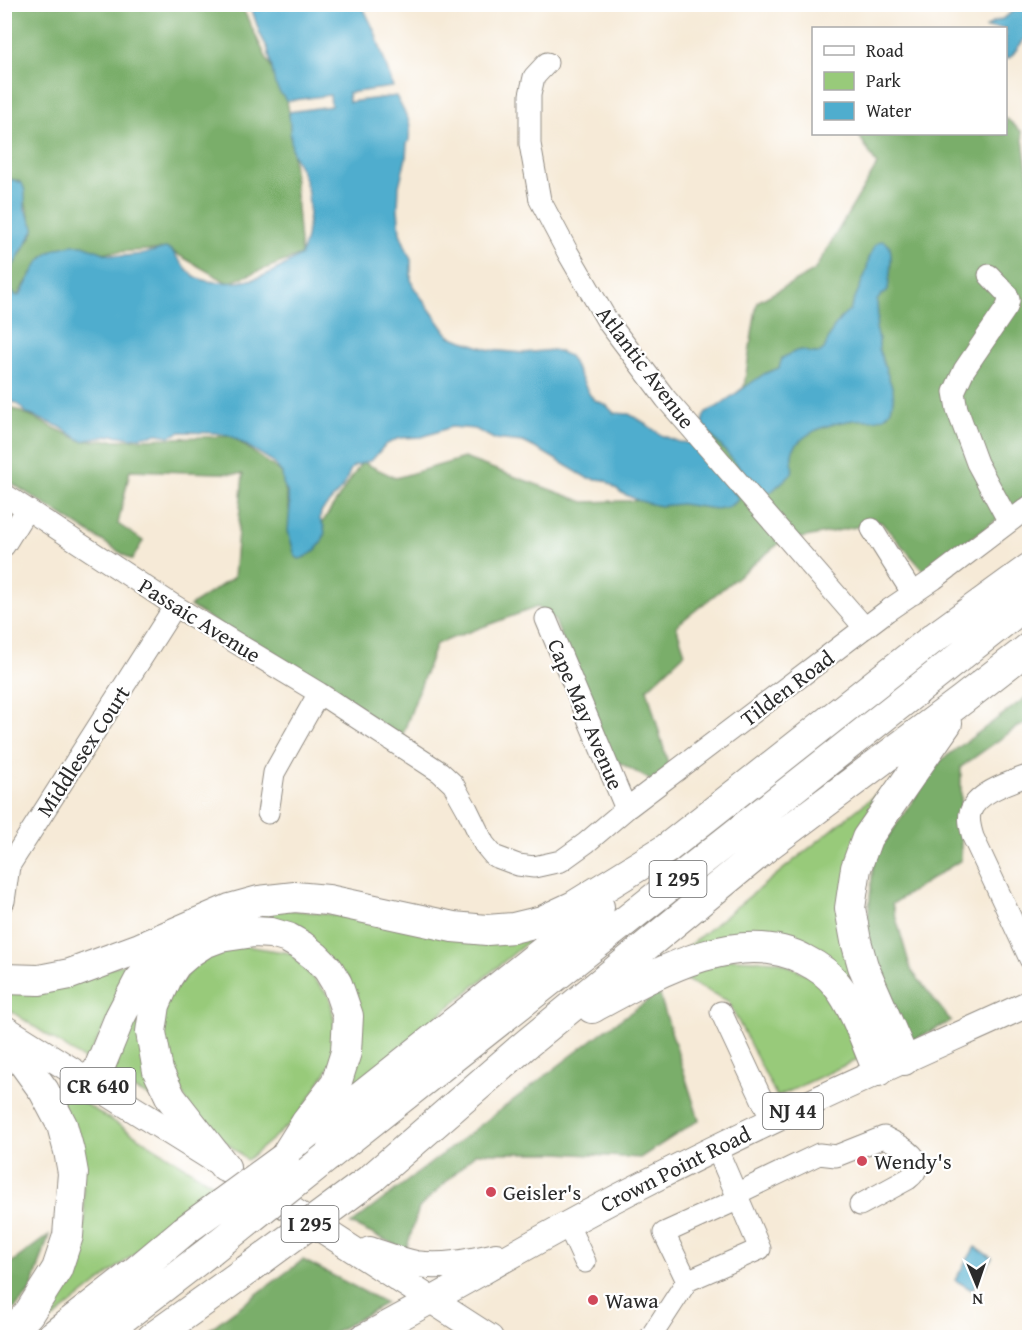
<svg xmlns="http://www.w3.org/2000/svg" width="1034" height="1342" viewBox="0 0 1034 1342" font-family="'Gentium Book Plus',serif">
<rect width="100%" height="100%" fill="#fff"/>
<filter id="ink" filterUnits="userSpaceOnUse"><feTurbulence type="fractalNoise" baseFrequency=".0167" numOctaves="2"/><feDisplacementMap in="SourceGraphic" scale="12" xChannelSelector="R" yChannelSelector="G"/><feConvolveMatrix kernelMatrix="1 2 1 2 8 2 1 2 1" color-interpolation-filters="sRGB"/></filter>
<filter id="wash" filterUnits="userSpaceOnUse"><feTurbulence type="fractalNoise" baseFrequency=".008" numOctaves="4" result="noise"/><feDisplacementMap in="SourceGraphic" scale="24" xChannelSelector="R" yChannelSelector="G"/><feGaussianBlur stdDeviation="1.35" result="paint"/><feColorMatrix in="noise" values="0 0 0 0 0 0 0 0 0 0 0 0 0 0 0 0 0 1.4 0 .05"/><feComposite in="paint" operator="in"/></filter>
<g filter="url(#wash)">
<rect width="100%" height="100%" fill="#f6ead7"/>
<path fill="#98ca7a" stroke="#627a52" stroke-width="1.5" d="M880,791L850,862L837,924L854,989L791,940L751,932L677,955Z
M278,908L531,939L336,1101L349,978L245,923Z
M239,945L290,953L330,997L339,1051L298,1117L247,1160L194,1115L165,1062L159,1006L204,956Z
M732,959L778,961L813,977L840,1009L858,1059L777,1097L728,1001L676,975Z
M141,961L86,1061L5,1007L4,989Z
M141,1002L158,1100L111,1079Z
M57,1086L218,1187L29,1338L68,1276L85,1220L82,1174Z"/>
<path fill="#7aae6a" stroke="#526c4a" stroke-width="1.5" d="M5,5H241L287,101L289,112L301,255L228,283L168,249L44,256L17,296L5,287L4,280L34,232L19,181L5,178Z
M1006,118L1022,132L1030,191L1029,494L1013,508L925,572L881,522L781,542L676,626L685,653L647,689L669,767L652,781L608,756L555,621L537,607L436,644L400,742L190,606L234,577L243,474L130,470L118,524L143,541L132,560L5,479L4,404L82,441L231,436L282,473L299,558L362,462L396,478L464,458L584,502L738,498L703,420L744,387L757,302L814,271L877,165L858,134H1006Z
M1029,695V722L1016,728L961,767V860L892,904L911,970L951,1021L912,1041L899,1021L866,937L874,858L939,762Z
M659,993L699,1120L640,1158L558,1153H476L419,1208L406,1250L351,1224L605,1030Z
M49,1235L31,1291L5,1319L4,1268Z
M303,1260L386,1303L326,1337H199Z"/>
<path fill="#4fadce" stroke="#3d6c7c" stroke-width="1.5" d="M1029,4V33L1011,57L1006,59V28H986L992,23L1004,18L1015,10L1025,7Z
M247,5H362L375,32L393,87L348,93L349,102L396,96L408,119L410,126L409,140L407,144L406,158L399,186L398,208L400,233L411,260V279L413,286L446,332L450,336L463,341L490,350L523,353L553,350L560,352L569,356L571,359L590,395L595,400L606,405L614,413L629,414L643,422L661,435L679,442L691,443L739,498L736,502L728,507L716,509L681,504L660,506L647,503L637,500L622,493L605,480L587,478L543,452L523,442L494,439L475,429L451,427L422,437L399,438L385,445L372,460L354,466L351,469L343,487L321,512L320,520C333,535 315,556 299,559L295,556L288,531L290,506L287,492L283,483L282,473L272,461L231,436L216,433L180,432L170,436L158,434L132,438L114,435L82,441L60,427L28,414L16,403L5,399L4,320L8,309L5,307V287L17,296L20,295L38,263L48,253L59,248L72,245H83L107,254L123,256L144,254L165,248L171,250C178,258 186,271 196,277C203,281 211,282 219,282C252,285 275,272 301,255C309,233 312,203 305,180C302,169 294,161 292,150C290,137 290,124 289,112L331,106L330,95L287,101L280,93L275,84L268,49L260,34L253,13Z
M5,180H14L22,183L25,191V209L34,227V230L5,280Z
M881,241C885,242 887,242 889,246C894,253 889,280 888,290L886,293L881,295L877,301L878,317L876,328L879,339V350L893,390C894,396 893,407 889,412C883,423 864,419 854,420C833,423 804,430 793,450C790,457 794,466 792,473L771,492L761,493L702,424L704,415L706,412L717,407L725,401L764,374L779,368L782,358L796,351L802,350L811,353H819L824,349L833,329L841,318L850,310L866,272L869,258L875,245Z
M975,1247L992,1258L972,1290L955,1280Z"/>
</g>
<g filter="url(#ink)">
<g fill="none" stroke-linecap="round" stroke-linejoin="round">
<g stroke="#908a81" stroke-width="23">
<path id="minor" d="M547,63L534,77L530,95V144L540,200L568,253L608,322L666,399L865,628
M989,275L1007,294L1009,300L1007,307L964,370L954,392L957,409L977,463L1009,522
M4,494L175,606L319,693L440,772L453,784L467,809L484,844L494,856L518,865L534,867L561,861L586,843L626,809L887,611L934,579L1030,506
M872,529L913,594
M4,546L27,509
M546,619L626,809
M1030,775C1011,782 976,792 970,813C968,821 971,830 973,837L1030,959
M268,813L274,773L319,693
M4,901L9,866L175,606
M721,1012L772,1121
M736,1194L819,1154L836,1156L884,1137C900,1145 933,1160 908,1179L860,1205
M568,1225L585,1262
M687,1281L664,1233L739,1199
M650,1338L687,1281L760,1249L716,1147"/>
</g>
<g stroke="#908a81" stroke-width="28">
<g id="major">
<path d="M4,1028L215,1160"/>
<path d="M258,1188L490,1338"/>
<path d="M370,1250C385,1255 400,1261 416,1264C443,1268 469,1262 496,1256"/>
<path id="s1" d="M362,1338C457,1288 548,1232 644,1184C770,1119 900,1062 1030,1003"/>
</g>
</g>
<g stroke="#908a81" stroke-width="32">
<path id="highway" d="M4,979L39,980L70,974L140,948L230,909L259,901L295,897L328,900L453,927L487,930L513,928L542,921L574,906L666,849L931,640L1030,568
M592,1008C651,976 738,924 805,960C817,966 829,974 837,985C855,1007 867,1045 878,1071
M4,1043L23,1062L44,1091L62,1125L69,1151L73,1173L68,1236L57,1269L29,1313L6,1338
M904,1060L863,966L856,941L850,908L856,868L867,838L947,723
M93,1083L120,1017L139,981L173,942
M308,1139L599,907
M327,1157L1030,601
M225,1167L171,1098L158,1071L151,1032L155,1005L167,978L176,964L190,952L204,943L220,937L254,932L271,933L288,938L302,946L316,957L328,969L337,984L348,1016L346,1052L336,1084L306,1123L284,1158
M372,1178L524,1046L770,844L962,700L1030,647
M50,1338L135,1272L184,1231
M97,1338L211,1250
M152,1338L247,1270"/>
</g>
<use href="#minor" stroke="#fff" stroke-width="21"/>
<use href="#major" stroke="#fff" stroke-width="26"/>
<use href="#highway" stroke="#fff" stroke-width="30"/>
<g stroke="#908a81" stroke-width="32" stroke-linecap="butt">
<path id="highway-bridge" d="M184,1231L284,1158
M211,1250L327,1157
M247,1270L372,1178"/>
</g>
<use href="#highway-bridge" stroke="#fff" stroke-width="30"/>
</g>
</g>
<g fill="#d1495b" stroke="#fff" stroke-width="2">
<circle cx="862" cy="1161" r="6"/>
<circle cx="491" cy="1192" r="6"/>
<circle cx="593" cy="1300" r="6"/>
</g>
<g text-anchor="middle" stroke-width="4.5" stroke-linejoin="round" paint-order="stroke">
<g fill="#fff" stroke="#6b6b6b" stroke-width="1.5">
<rect x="649.5" y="861" width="57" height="36" rx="4.5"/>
<rect x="60.5" y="1068" width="75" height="36" rx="4.5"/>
<rect x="763" y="1093" width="60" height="36" rx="4.5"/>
<rect x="281.5" y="1206" width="57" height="36" rx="4.5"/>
</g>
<g font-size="21" font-weight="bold" fill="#2b2b2b">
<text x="678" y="886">I 295</text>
<text x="98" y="1093">CR 640</text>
<text x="793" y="1118">NJ 44</text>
<text x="310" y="1231">I 295</text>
</g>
<g font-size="22" fill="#2b2b2b" stroke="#fff">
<text transform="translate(646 367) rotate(53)" y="8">Atlantic Avenue</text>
<text transform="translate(200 620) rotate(32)" y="8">Passaic Avenue</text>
<text transform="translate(787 688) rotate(-37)" y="8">Tilden Road</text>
<text transform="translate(586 714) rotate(67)" y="8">Cape May Avenue</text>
<text transform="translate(83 751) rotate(-57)" y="8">Middlesex Court</text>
<text dy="8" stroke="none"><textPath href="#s1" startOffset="356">Crown Point Road</textPath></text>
</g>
<g font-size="22" fill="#2b2b2b" stroke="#fff" text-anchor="start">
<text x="874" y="1169">Wendy's</text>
<text x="503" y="1200">Geisler's</text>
<text x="605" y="1308">Wawa</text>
</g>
</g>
<rect width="1034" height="1342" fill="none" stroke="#fff" stroke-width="24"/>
<rect x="812" y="27" width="195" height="108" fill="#ffffff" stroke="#aaaaaa" stroke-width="1.5"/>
<rect x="824" y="46" width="30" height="9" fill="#ffffff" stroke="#aaaaaa" stroke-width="1.5"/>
<text x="866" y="57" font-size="18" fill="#2b2b2b">Road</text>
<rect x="824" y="72" width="30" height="18" fill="#98ca7a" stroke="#aaaaaa" stroke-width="1.5"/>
<text x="866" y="87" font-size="18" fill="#2b2b2b">Park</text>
<rect x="824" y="102" width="30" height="18" fill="#4fadce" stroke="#aaaaaa" stroke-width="1.5"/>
<text x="866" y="117" font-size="18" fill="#2b2b2b">Water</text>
<g transform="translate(977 1285) rotate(178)" stroke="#ffffff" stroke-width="4.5" paint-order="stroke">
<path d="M0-4.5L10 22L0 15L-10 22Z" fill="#2b2b2b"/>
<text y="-9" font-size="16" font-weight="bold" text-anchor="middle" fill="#2b2b2b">N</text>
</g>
</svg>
